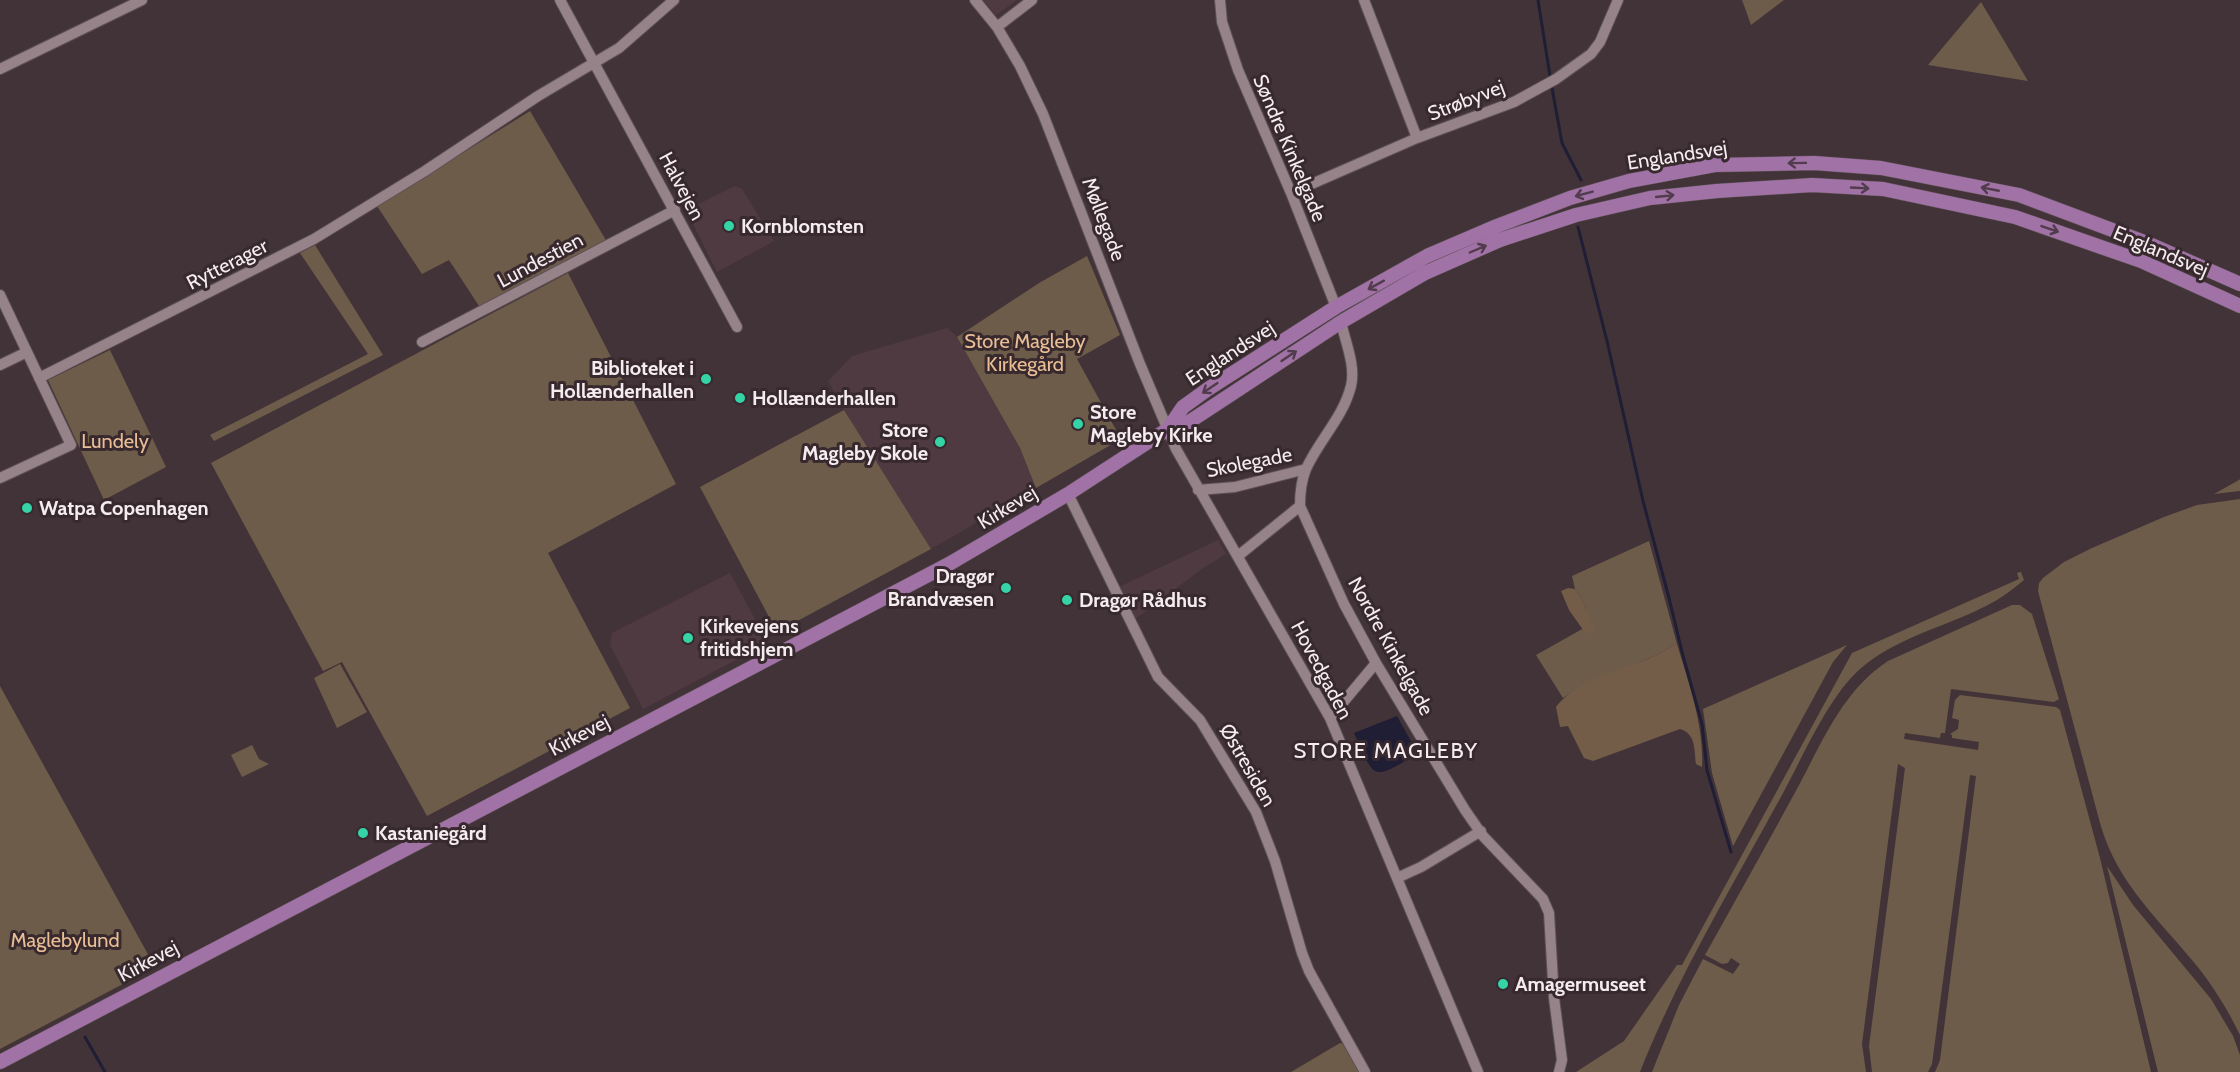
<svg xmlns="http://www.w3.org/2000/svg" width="2240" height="1072" viewBox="0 0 2240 1072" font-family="Cabin,sans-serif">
<rect width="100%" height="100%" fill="#423338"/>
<path fill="#503a42" d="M983,0H1017L996,15Z
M735,186L742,189L774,241L717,272L686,210Z
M947,328L957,337L1020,448L1036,488L931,549L859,436L828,381L852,356Z
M1218,540L1226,554L1203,568L1134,620L1119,587Z
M730,573L768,643L643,709L610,645L612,633Z"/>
<path fill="#6e5c4a" d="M1742,0H1784L1751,25Z
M1981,2L2028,81L1928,65Z
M530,111L607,242L479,306L449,260L422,274L377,206Z
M315,245L383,355L214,441L210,435L368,354L300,253Z
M1087,256L1120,335L1077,359L1121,439L1036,488L1020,448L957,337L1039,283Z
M568,273L676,484L548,553L630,708L427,816L342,662L323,671L211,463Z
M110,350L166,467L104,500L48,380Z
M844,410L931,549L777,632L700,487Z
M2240,479V491L2214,494L2239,480Z
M2240,499V1035C2229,1012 2216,991 2201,971C2163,923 2117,885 2100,823L2038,591L2039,583L2043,578L2064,562L2092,548L2164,517L2197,505Z
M1649,541L1677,644C1666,649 1655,657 1643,661C1615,669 1588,680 1563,698L1536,655L1584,628L1586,609L1581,597L1575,589L1572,576Z
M2021,572L2024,580C2012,590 2000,599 1986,606C1945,627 1895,638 1860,669C1826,699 1800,764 1777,804C1729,892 1677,978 1640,1072H1576L1624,1041L1677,965H1682L1852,653L2019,579L2017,573Z
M2012,605H2020L2032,614L2059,699L2054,702L1951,689L1945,733H1941L1940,738L1905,733L1904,739L1978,750L1979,742L1952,738V735L1950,734L1958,729L1959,720L1952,718L1955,700L1960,695L2056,707L2060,710L2100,858L2151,1072H1935L1940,1060L1976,776L1970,775L1932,1064L1928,1072H1872L1869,1046L1905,768L1898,764L1862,1044L1866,1072H1652L1679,1005L1703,959L1733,974L1740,964L1731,958L1728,963L1722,964L1705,955C1734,903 1763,851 1792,798C1819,750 1840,692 1888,661Z
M1847,645L1833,662L1733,846L1712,773L1703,709Z
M340,664L367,712L337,728L314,678Z
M0,686L155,967L0,1049Z
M252,745L259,759L269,764L242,777L231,755Z
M2107,866L2133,905L2211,999L2233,1036L2240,1055V1072H2158Z
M1340,1043L1344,1044L1361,1072H1291Z"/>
<path fill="#745d48" d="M1568,588L1575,589L1581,597L1595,631L1586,634L1569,610L1561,591Z
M1677,644C1689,684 1704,725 1702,767L1696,764C1694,749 1696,734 1680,729L1593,761L1584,758L1568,726L1560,727L1556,707C1573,684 1616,668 1643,661C1655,657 1666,649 1677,644Z"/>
<path fill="#1f1e35" d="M1397,716L1418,754C1371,780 1376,782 1354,733Z"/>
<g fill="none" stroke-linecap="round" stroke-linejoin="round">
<path stroke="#1f1e35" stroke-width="3" d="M1538,0L1550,76
M1552,88L1562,143L1581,180
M1578,227L1607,341L1643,501L1669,598L1682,652L1702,724L1707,770L1731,852
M85,1037L105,1072"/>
<g stroke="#5d5156" stroke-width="12">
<path id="minor" d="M560,0L737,327
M975,0L997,27L1020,66L1043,114L1140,364L1176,449L1330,718L1478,1072
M1220,0L1222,22L1238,70L1291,193L1336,307
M1364,0L1417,138
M997,27L1032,0
M0,69L142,0
M1291,193L1417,138L1514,102L1556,79L1591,54L1600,42L1618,0
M0,295L71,445L0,478
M1341,322C1345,341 1356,366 1351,386C1343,418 1319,440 1306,469C1301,481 1300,493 1300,506L1344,604L1376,663L1465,810L1483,836L1543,899L1549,913L1554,998L1562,1060L1559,1072
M422,342L675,210
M0,365L27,352
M39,378L314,239L425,171L538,96L619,48L674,0
M1198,490L1235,487L1306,469
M1068,494L1158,677L1200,720L1256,812L1275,861L1302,953L1309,971L1365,1072
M1238,556L1300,506
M1330,718L1376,663
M1397,878L1421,867L1481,831"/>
</g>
<g stroke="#5d5156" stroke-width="15">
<path id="major" d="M1168,429L1183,407L1208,389L1336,307L1427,256L1497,226L1570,198L1629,181L1715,165L1814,163L1881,168L2019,195L2147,243L2240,284
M0,1062L949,564L1068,494L1168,429L1189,422L1341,322L1425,273L1500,240L1576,215L1650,198L1717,191L1812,185L1883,189L2015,217L2141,261L2240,306"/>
</g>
<use href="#minor" stroke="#958389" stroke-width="10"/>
<use href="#major" stroke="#a072a5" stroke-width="14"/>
</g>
<defs><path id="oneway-shaft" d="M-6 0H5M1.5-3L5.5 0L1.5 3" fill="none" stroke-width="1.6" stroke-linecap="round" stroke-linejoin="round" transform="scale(1.5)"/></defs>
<g stroke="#513b4c">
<use href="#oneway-shaft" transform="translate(1797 163) rotate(179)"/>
<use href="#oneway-shaft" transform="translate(1860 188) rotate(3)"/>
<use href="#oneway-shaft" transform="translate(1990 189) rotate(-169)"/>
<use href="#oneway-shaft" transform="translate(1584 194) rotate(165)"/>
<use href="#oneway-shaft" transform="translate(1665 196) rotate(-6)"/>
<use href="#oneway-shaft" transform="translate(2050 229) rotate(19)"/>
<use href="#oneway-shaft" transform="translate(1478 249) rotate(-23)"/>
<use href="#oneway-shaft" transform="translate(1376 285) rotate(151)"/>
<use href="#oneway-shaft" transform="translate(1289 356) rotate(-34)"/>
<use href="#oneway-shaft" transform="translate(1210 388) rotate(146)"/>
</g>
<g fill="#35d4a7" stroke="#37292e" stroke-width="2">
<circle cx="729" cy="226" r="6"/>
<circle cx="706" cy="379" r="6"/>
<circle cx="740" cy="398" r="6"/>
<circle cx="1078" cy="424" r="6"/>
<circle cx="940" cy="442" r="6"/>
<circle cx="27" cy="508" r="6"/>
<circle cx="1006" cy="588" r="6"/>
<circle cx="1067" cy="600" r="6"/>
<circle cx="688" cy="638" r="6"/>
<circle cx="363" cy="833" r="6"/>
<circle cx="1503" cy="984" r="6"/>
</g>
<g text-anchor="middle" stroke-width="6" stroke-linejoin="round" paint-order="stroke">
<g font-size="20" fill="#f5ecef" stroke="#37292e">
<text transform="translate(1466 100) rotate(-21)" y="7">Strøbyvej</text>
<text transform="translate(1290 148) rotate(67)" y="7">Søndre Kinkelgade</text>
<text transform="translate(1677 155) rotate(-9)" y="7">Englandsvej</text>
<text transform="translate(682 186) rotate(62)" y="7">Halvejen</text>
<text transform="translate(1104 219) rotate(69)" y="7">Møllegade</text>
<text transform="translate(2161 251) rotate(23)" y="7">Englandsvej</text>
<text transform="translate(540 260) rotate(-28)" y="7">Lundestien</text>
<text transform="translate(227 264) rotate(-27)" y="7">Rytterager</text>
<text transform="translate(1230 353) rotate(-33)" y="7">Englandsvej</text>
<text transform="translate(1249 462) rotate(-11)" y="7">Skolegade</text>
<text transform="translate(1007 507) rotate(-31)" y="7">Kirkevej</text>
<text transform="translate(1391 646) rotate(61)" y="7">Nordre Kinkelgade</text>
<text transform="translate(1322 670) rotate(62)" y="7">Hovedgaden</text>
<text transform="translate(579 735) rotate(-28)" y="7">Kirkevej</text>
<text transform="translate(1248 765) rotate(60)" y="7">Østresiden</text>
<text transform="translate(148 961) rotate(-28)" y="7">Kirkevej</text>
</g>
<g font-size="20" font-weight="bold" fill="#f5ecef" stroke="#37292e" text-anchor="start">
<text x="741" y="233">Kornblomsten</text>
<text x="694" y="375" text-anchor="end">Biblioteket i<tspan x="694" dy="23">Hollænderhallen</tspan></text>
<text x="752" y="405">Hollænderhallen</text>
<text x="1090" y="419">Store<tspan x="1090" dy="23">Magleby Kirke</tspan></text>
<text x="928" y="437" text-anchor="end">Store<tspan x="928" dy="23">Magleby Skole</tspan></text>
<text x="39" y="515">Watpa Copenhagen</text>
<text x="994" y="583" text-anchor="end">Dragør<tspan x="994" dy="23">Brandvæsen</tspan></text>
<text x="1079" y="607">Dragør Rådhus</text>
<text x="700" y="633">Kirkevejens<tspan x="700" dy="23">fritidshjem</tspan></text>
<text x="375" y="840">Kastaniegård</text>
<text x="1515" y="991">Amagermuseet</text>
</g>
<g font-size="20" fill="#e9be95" stroke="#37292e">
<text x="1025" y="348">Store Magleby<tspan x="1025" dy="23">Kirkegård</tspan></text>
<text x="115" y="448">Lundely</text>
<text x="65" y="947">Maglebylund</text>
</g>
<g font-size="22" letter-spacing="1.5" fill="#f5ecef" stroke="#37292e">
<text x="1386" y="758">STORE MAGLEBY</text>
</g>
</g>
</svg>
